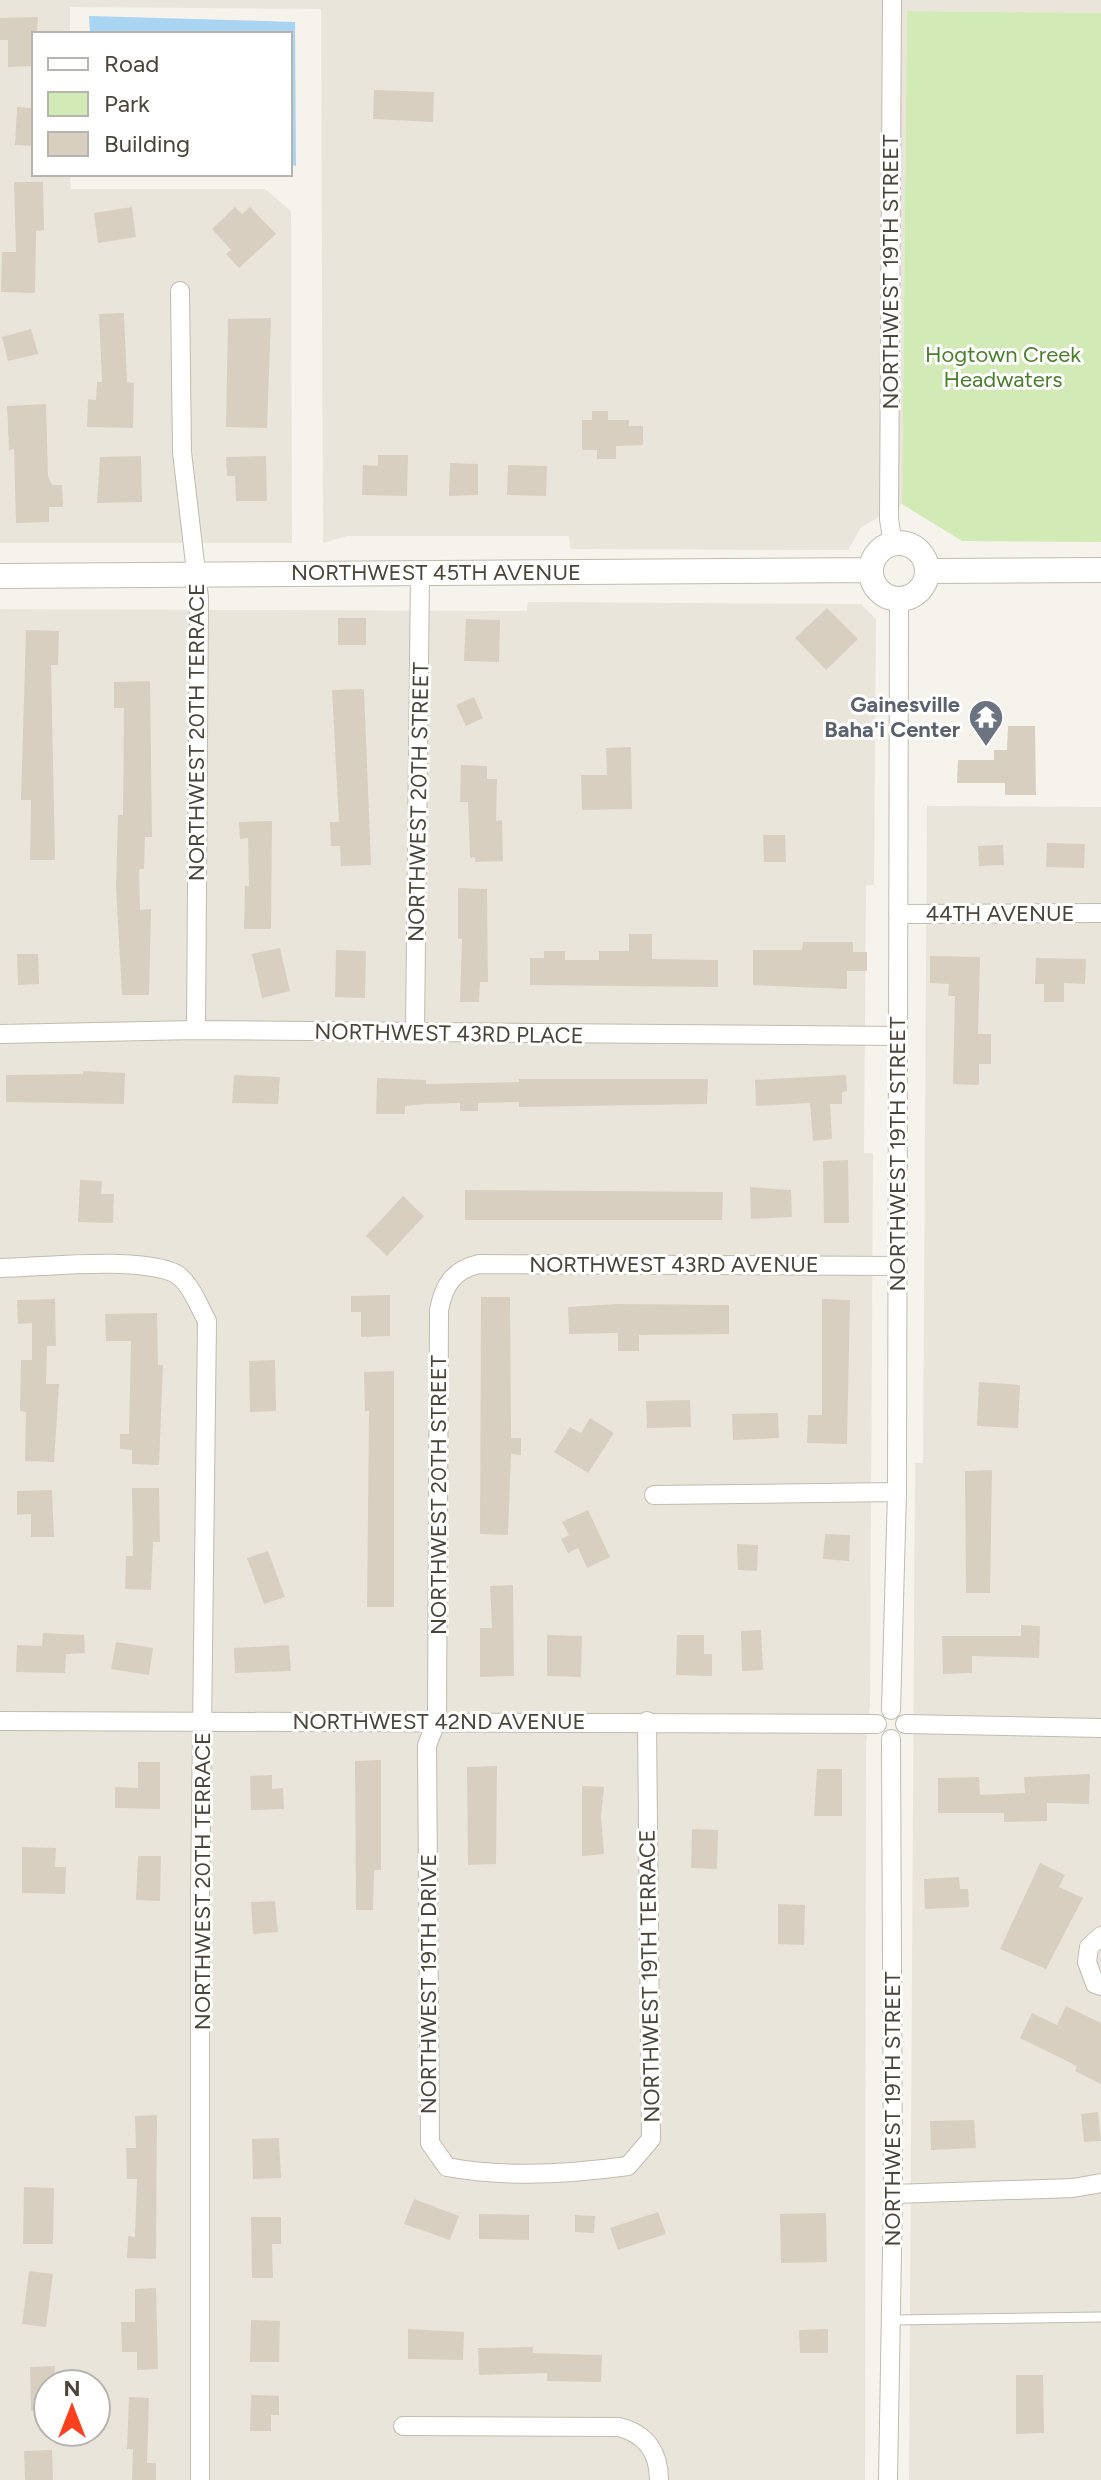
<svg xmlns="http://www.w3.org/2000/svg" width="1101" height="2480" viewBox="0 0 1101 2480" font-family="Figtree,sans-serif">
<rect width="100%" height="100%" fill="#f6f3ec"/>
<path fill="#eae5da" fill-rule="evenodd" d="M0,0H1101V13L907,11L902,504L861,527L848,550L570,549L569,536H347L323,543L321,9L70,7V34H34V174H70L71,189H265L291,211L292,543H0Z
M528,602L861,604L876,619L874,885H866L864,1153H873L870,1703L866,1746L865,2480H0V609L527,611ZM48,2384H96V2432H48Z
M927,806L1101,807V2480H909L915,1463H923Z"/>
<path fill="#d2eab5" d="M907,11L1101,13V542L962,541L902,504Z"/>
<path fill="#a9d4f2" d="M89,16L295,22L296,166L290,165V34H90Z"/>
<path fill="#d8cfc1" d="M38,17L34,66L8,67V40H0V18Z
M374,90L434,92L433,122L373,119Z
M17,107L34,108V146L15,145Z
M14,182H43L44,230L36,231L35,293L1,292L2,252H16Z
M132,207L136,237L98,243L94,213Z
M235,207L242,214L250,207L276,234L239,268L226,254L231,250L212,229Z
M124,313L127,382L134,383L133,428L87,427L88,399L96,400L97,382H102L99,314Z
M271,318L267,428L226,427L228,319Z
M31,329L38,354L8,361L2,337Z
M46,404L48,476L52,485H62L63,507H49V522L16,523L14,449L9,450L7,406Z
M592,411H608V420H629V426H643V445L616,446V459H597V450H582V420H592Z
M378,455H408L407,496L362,495L363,465L378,466Z
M141,456L142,502L97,503L100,457Z
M266,456L267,501H236L235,476H227L226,457Z
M450,463L478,464V495L449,496Z
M508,465L547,466L546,496L507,495Z
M827,608L858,639L826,670L795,638Z
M338,618H366V645H338Z
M466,619L500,620L499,662L464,661Z
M26,630L59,631L58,665H51L55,860H30L31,800H21Z
M150,681L152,837H145L144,869H139L140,910L151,909L149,995H122L116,887L118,815H123L124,708H114V682Z
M364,689L371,865L341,866L340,846H331L330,822H339L332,690Z
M474,697L483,718L466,726L456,705Z
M1008,726H1035L1036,795H1005V783H957L958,760H994V750H1007Z
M631,747L632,809L582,810L581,775H607L606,748Z
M461,765L487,766V779H497L496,821L502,820L503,861L475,862V857L470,858L468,802H460Z
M272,821L271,929H244L245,886H249L248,838L240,839L239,822Z
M763,835H785L786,862H764Z
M1047,843L1085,844L1084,868L1046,867Z
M1003,845L1004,865L979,866L978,846Z
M458,888L487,889L488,982H480L479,1002H460L462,939H458Z
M629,934H652V959L718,960V987L530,985V958H544V951H565V960H599V951H629Z
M803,942H853V952H867V971H847V989L753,985V950H802Z
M280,948L290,991L262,998L252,954Z
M336,950L366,951L365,998L335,997Z
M17,954H38L39,984L18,985Z
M930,956L980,957L978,1034H991V1064H979V1085L953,1084L955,996H948L949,984L930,983Z
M1036,958L1086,959L1085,984L1064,983V1002H1044V984H1035Z
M83,1071L125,1073L124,1104L6,1102V1075L83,1074Z
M234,1075L280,1077L278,1104L232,1103Z
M846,1075L847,1091L842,1092V1104H830L832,1139L813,1141L810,1103L756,1106L755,1080Z
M377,1078L426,1080V1084L519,1082V1079H708L707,1104L519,1107V1102L478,1103V1111H460V1103L425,1104L405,1106V1114H376Z
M848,1160L849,1223H824L823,1161Z
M80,1180L102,1181L101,1194H114L113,1223L78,1222Z
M750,1187L791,1190L792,1217L751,1219Z
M465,1190L723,1192L722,1220H465Z
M403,1196L424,1216L387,1256L366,1236Z
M390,1295V1336L361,1337V1312H351V1296Z
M481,1297H510L511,1438H521V1455L511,1454L508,1535L480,1534Z
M55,1299L56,1346H47L46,1384H59L54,1462L25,1461L26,1412L20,1411L21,1360H32V1323L18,1324L17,1300Z
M822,1299L850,1300L847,1444L807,1443L808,1415H822Z
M618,1304L729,1305V1334L639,1335V1351H618V1333L569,1334L568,1307Z
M157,1313L158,1365H163L159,1465L132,1464V1450L120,1449V1434H129L131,1341H106L105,1314Z
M275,1360L276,1411L250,1412L249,1361Z
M394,1371V1607H367L369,1411H365L364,1372Z
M979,1382L1020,1385L1018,1428L977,1426Z
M690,1400L691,1427L647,1428L646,1401Z
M778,1413L779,1438L733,1440L732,1414Z
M590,1418L614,1433L588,1473L554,1452L570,1427L581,1433Z
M992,1470L990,1593H966L965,1471Z
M132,1488H159L160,1542H153L151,1590L125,1589L126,1556H133Z
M52,1490L54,1537H31V1514L17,1515V1491Z
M588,1510L610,1557L587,1568L578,1548L568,1553L561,1539L569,1535L562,1522Z
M825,1534L850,1535L849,1561L823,1559Z
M737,1544L758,1545L757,1571L738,1570Z
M268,1551L285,1597L264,1604L247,1558Z
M513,1585L514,1676L480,1677V1628H492L490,1586Z
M1021,1625L1040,1626L1039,1658L972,1656V1673L943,1674L942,1636H1021Z
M761,1630L763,1670L742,1671L741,1631Z
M43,1633L84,1635L85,1653L66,1654L65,1673L16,1672L17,1645L42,1646Z
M547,1635L582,1636L581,1677L547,1676Z
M677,1635H704V1654H712V1676L676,1675Z
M116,1642L153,1648L149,1675L111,1669Z
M289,1645L291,1671L235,1673L234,1648Z
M381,1760V1870H374L373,1910H356L355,1761Z
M138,1762H160V1809L115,1808V1787L138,1788Z
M497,1766L496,1864L468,1865L467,1767Z
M817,1769H842V1816H814Z
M1090,1774L1089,1804L1047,1803V1821L1004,1822V1813H938V1778L979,1777L980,1795L1025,1793L1024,1777Z
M272,1775V1789L283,1788L284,1809L251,1810L250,1776Z
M582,1786L604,1787L601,1816L604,1854L582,1856Z
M692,1829L718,1830L717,1869L691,1868Z
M22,1847L56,1848L55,1867H66L65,1894L22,1893Z
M138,1856H161L160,1901L136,1900Z
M1040,1863L1065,1875L1059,1887L1083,1898L1046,1969L1000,1949Z
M959,1877L960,1889H968L969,1907L925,1909L924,1879Z
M275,1901L278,1932L253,1934L251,1902Z
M778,1904L805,1905L804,1945L778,1944Z
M1066,2006L1101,2023V2084L1075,2071L1077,2066L1020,2038L1032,2013L1057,2025Z
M1098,2112L1101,2141L1084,2142L1081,2114Z
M157,2115L156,2259L127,2258L128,2236L135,2237L137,2179H127L126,2148H136L135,2116Z
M974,2120L976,2148L931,2150L930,2121Z
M279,2138L281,2178L253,2179L252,2139Z
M24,2187L54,2188L53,2244H23Z
M414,2199L459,2216L450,2240L404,2224Z
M658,2212L666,2234L618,2250L610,2228Z
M826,2213L827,2262L781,2263L780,2214Z
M479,2214L529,2215V2240L479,2239Z
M575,2215L595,2216L594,2233L575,2232Z
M251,2217H281V2244H272L273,2278H252Z
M29,2271L53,2274L46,2327L22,2324Z
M156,2288L158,2369L137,2370V2352H122L121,2322H135V2289Z
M251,2320L280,2321L279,2362H250Z
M408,2329L464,2332L463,2360L408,2359Z
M828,2329V2353H800L799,2330Z
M533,2347V2353L602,2355L601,2382L547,2381V2373L479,2375L478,2348Z
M55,2366L54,2384H48V2410L31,2411L30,2367Z
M1016,2375H1043L1044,2433L1016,2434Z
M251,2395L279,2396V2415H271V2431H250Z
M129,2397L149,2398L147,2463H156V2480H132L133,2449H127Z
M52,2450L53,2480H25L24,2451Z"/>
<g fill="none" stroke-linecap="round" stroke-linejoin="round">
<g stroke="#c2bbae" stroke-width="11">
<path id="service" d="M892,2320L1101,2317"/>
</g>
<g stroke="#c2bbae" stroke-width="20">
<path id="minor" d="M892,0L889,519L893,544
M180,291L182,452L199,598L196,1030
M898,914L1101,913
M415,1032L420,572
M0,1034L196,1030L897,1036
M0,1268C45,1267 132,1257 172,1272C189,1278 199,1307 207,1321L200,1896V2480
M654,1495L897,1492
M891,1710L897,1492L899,598
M0,1721L877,1724
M647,1721L651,2139L628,2166C570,2174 505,2178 447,2167L430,2143L427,1745L437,1720L439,1310C444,1285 453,1270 479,1264L897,1266
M905,1724L1101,1728
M1101,1936L1089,1947L1087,1962L1095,1984L1101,1986
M893,2194L1073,2188L1101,2183
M403,2426L619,2427C647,2434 659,2453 659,2480
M888,2480L893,2194L891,1739"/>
</g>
<g stroke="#c2bbae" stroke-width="26">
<path id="tertiary" d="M871 571a28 28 0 1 1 56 0a28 28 0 1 1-56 0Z
M927,571L1101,570
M0,576L871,570"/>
</g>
<use href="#service" stroke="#fff" stroke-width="9"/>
<use href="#minor" stroke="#fff" stroke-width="18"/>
<use href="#tertiary" stroke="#fff" stroke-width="24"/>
</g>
<defs>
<g id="temple-pin" transform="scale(1.8)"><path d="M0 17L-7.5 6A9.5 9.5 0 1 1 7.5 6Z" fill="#6b7280" stroke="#fff"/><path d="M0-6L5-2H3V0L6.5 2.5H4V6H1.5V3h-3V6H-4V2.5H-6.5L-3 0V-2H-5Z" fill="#fff"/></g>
</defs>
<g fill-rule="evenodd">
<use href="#temple-pin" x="986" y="717"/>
</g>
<g text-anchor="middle" stroke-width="6" stroke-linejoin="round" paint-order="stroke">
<g font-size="22" fill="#4b4439" stroke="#fff">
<text transform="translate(890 272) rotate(-90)" y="8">NORTHWEST 19TH STREET</text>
<text x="436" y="580">NORTHWEST 45TH AVENUE</text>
<text transform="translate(196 732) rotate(-90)" y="8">NORTHWEST 20TH TERRACE</text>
<text transform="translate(418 802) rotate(-89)" y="8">NORTHWEST 20TH STREET</text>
<text x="1000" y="921">44TH AVENUE</text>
<text transform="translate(449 1033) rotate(1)" y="8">NORTHWEST 43RD PLACE</text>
<text transform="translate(897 1154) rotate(-90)" y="8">NORTHWEST 19TH STREET</text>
<text x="674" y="1272">NORTHWEST 43RD AVENUE</text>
<text transform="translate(438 1495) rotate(-90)" y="8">NORTHWEST 20TH STREET</text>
<text x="439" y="1729">NORTHWEST 42ND AVENUE</text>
<text transform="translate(202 1881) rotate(-90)" y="8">NORTHWEST 20TH TERRACE</text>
<text transform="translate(649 1976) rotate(-91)" y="8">NORTHWEST 19TH TERRACE</text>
<text transform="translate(428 1984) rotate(-90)" y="8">NORTHWEST 19TH DRIVE</text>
<text transform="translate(892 2109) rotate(-90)" y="8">NORTHWEST 19TH STREET</text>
</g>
<g font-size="22" fill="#4a7f2a" stroke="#fff">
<text x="1003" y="362">Hogtown Creek<tspan x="1003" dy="25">Headwaters</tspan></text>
</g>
<g font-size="22" font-weight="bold" fill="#5b616d" stroke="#fff" text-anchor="end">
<text x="960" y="712">Gainesville<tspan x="960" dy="25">Baha'i Center</tspan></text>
</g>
</g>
<rect x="32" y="32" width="260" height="144" fill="#ffffff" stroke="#b7b4b0" stroke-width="2"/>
<rect x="48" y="58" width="40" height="12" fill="#ffffff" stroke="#b7b4b0" stroke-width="2"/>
<text x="104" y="72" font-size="24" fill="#4b4439">Road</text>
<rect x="48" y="92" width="40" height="24" fill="#d2eab5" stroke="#b7b4b0" stroke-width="2"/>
<text x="104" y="112" font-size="24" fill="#4b4439">Park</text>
<rect x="48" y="132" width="40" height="24" fill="#d8cfc1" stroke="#b7b4b0" stroke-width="2"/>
<text x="104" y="152" font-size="24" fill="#4b4439">Building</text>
<g transform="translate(72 2408)"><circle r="38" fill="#ffffff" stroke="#b7b4b0" stroke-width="2"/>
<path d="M0-6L14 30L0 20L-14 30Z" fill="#fc3f1d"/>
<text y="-12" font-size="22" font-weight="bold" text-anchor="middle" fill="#4b4439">N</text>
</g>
</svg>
